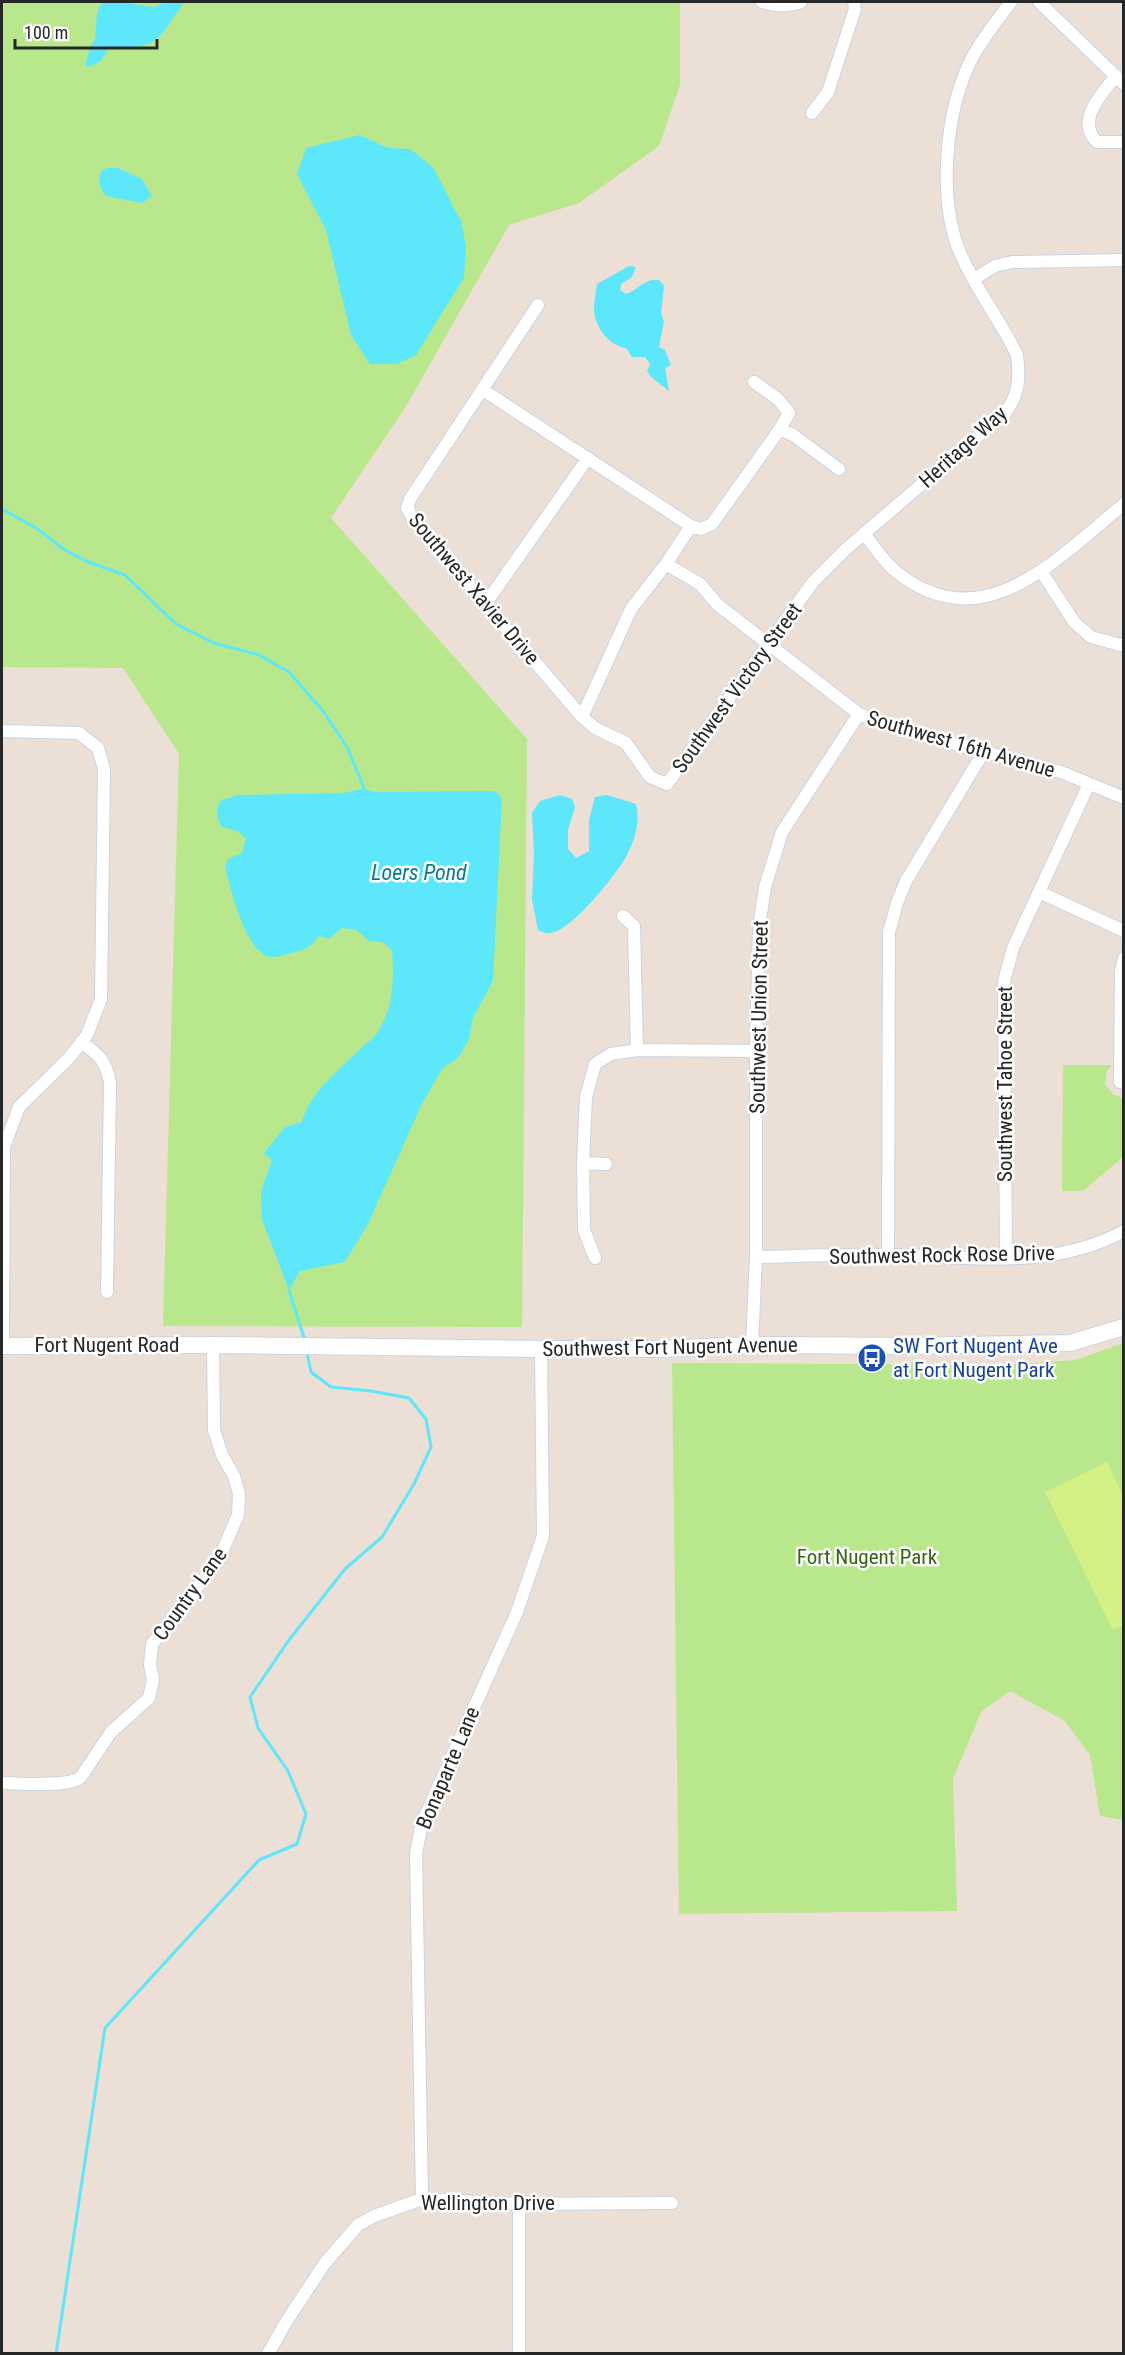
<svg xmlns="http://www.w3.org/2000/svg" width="1125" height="2355" viewBox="0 0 1125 2355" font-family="'Roboto Condensed',sans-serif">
<rect width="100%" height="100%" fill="#ecdfd6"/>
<path fill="#b9e88c" d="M2,2H680V85L659,146L579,203L509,225L405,408L331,518L527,739L522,1327L163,1326L179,754L123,668L2,667Z
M1063,1065H1112L1107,1071L1105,1085L1113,1094L1123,1098V1157L1083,1191H1062Z
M1123,1343V1820L1100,1816L1090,1755L1065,1721L1010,1691L981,1712L953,1779L957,1911L679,1914L672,1363L1004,1365L1076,1360Z"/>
<path fill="#d4f186" d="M1107,1462L1123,1496V1625L1113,1630L1045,1492Z"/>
<path fill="#5de7fa" d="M102,2H120L153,7L166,2H185C166,23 165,45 131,48C120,49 120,51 109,48L101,61L89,67L85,65L92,43L95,40C97,26 94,14 102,2Z
M360,135L388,148L410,149L433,167L461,221L466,247L464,278L416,355L397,364H370L351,335L326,230L297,174L306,148Z
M108,168H118L142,179L152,196L142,203L106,196C99,187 97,179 102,170Z
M629,266L636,267L632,277L621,284L620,290L626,294C639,290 644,278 659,280L664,286L661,314L664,321L659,347L665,350L671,365L665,368L669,391L651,377L647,371L650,364L645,357H632L626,348C609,346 594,326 594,309C594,301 596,292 597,284Z
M364,788L373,792L490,791L496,792L502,798L493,981L473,1018L469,1039L459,1057L442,1069L421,1106L368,1224L345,1262L300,1271L289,1290L262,1219L261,1191L272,1160L264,1153L285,1127L302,1122C310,1091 341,1069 362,1047C368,1042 375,1037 379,1030C394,1006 394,977 392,950L382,942L369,941L356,930L342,928L329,939L319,936C310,949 303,950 288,954C283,955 275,958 270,957C245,952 231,889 225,867L228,859L242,853L246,838L237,831L222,827C216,817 216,812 220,801L237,795L344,793Z
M560,795L572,799L575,807L568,830V849L576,858L589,851V820L595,797L607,795L636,804C640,820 636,837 628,853C619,872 572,930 551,933C547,934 542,932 538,930L532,900L534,854L532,813L540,801Z"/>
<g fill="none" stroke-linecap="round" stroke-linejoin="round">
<path stroke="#5de7fa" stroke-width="3" d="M2,509L36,528L65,550L86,561L125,575L176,624L214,643L259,655L289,672L323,711L347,747L364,788
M289,1290L305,1341
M56,2354L105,2028L259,1860L297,1844L306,1814L288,1771L258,1728L250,1697L289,1640L345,1569L382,1537L414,1484L431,1447L426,1419L409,1398L371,1391L331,1387L311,1372L307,1353"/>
<g stroke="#cbd3e2" stroke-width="14">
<path id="street" d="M762,2C775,6 788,7 801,2
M1039,2L1124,84
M1116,76C1102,93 1075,121 1097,142H1124
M812,113L828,92L855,9L854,2
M974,279L995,266L1012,262L1124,260
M538,305L410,499L407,508L413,519L582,717
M754,382L778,399L789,413L780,429
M483,390L691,526L701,529L712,524L780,429L793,435L839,469
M691,526L666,564L631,609L582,717L595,728L626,743L650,777L667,784L813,582L846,549L1005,413C1019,395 1020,377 1017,355C1001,321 976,290 961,255C937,200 945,111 972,58C983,38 997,20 1011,2
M864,533C873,545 882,559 893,569C981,644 1056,559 1124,504
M666,564L700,584L718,605L859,714L906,731L1061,772L1124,798
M1041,571L1074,622L1091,637L1124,646
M486,603L588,458
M2,731L79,733L98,748L104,769L101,999L87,1035L69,1058L19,1107L4,1147L3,1346
M1039,892L1124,931
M623,916L634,926L637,1050
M81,1042C99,1055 105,1059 110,1082L107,1292
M1120,1082L1121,972L1124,958
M583,1163L606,1164
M888,1255L889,932L897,903L906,881L983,753
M756,1257C800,1256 845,1254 889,1255C969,1256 1051,1271 1124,1231
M595,1258L584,1230L583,1163L586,1097L595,1064L611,1054L637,1050L756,1051
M1006,1258L1004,981L1013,948L1089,784
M752,1345L756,1257V1051L759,927L765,887L782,832L859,714
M2,1783C19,1783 69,1788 81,1777L111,1732L149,1698L153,1680L150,1665L152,1644L218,1561L238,1515L239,1494L234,1476L222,1455L214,1430L213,1345
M422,2199L416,1853L422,1823L517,1612L543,1536L541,1349
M268,2354L286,2322L325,2263L358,2225L374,2216L422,2199L519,2204L672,2203
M519,2354V2204"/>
</g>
<g stroke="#cbd3e2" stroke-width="18">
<path id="secondary" d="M2,1346L213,1345L541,1349H657L752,1345L905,1346L1070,1343L1124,1327"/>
</g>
<use href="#street" stroke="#fff" stroke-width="12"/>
<use href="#secondary" stroke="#fff" stroke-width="16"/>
</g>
<defs>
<g id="bus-disc" transform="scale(1.5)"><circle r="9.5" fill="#1a4fb4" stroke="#fff"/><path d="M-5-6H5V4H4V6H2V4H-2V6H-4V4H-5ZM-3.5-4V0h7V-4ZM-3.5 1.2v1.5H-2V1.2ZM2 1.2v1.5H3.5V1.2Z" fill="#fff"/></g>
</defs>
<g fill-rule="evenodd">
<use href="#bus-disc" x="872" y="1358"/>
</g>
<g text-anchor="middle" stroke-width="5" stroke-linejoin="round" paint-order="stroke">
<g font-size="21" fill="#272727" stroke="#fff">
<text transform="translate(963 447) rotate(-42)" y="7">Heritage Way</text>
<text transform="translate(474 589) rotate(50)" y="7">Southwest Xavier Drive</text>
<text transform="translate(737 688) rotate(-54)" y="7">Southwest Victory Street</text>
<text transform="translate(961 744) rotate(16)" y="7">Southwest 16th Avenue</text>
<text transform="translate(759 1017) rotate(-89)" y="7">Southwest Union Street</text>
<text transform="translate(1005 1084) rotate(-90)" y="7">Southwest Tahoe Street</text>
<text transform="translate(942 1255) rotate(-1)" y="7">Southwest Rock Rose Drive</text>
<text x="107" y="1352">Fort Nugent Road</text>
<text transform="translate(670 1347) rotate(-1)" y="7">Southwest Fort Nugent Avenue</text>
<text transform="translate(190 1594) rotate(-54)" y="7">Country Lane</text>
<text transform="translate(448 1768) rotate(-67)" y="7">Bonaparte Lane</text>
<text x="488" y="2210">Wellington Drive</text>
</g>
<g font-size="21" fill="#164399" stroke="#fff" text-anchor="start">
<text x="893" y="1353">SW Fort Nugent Ave<tspan x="893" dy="24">at Fort Nugent Park</tspan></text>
</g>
<g font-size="21" fill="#316912" stroke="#fff">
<text x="867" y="1564">Fort Nugent Park</text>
</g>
<g font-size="22" font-style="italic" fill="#027c9a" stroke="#fff">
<text x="419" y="880">Loers Pond</text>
</g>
</g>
<rect width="1125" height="2355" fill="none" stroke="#272727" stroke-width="6"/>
<path d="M15 39v9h142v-9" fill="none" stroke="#272727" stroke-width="3"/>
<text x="24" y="39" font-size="18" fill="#272727" stroke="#ffffff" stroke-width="4.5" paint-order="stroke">100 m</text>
</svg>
